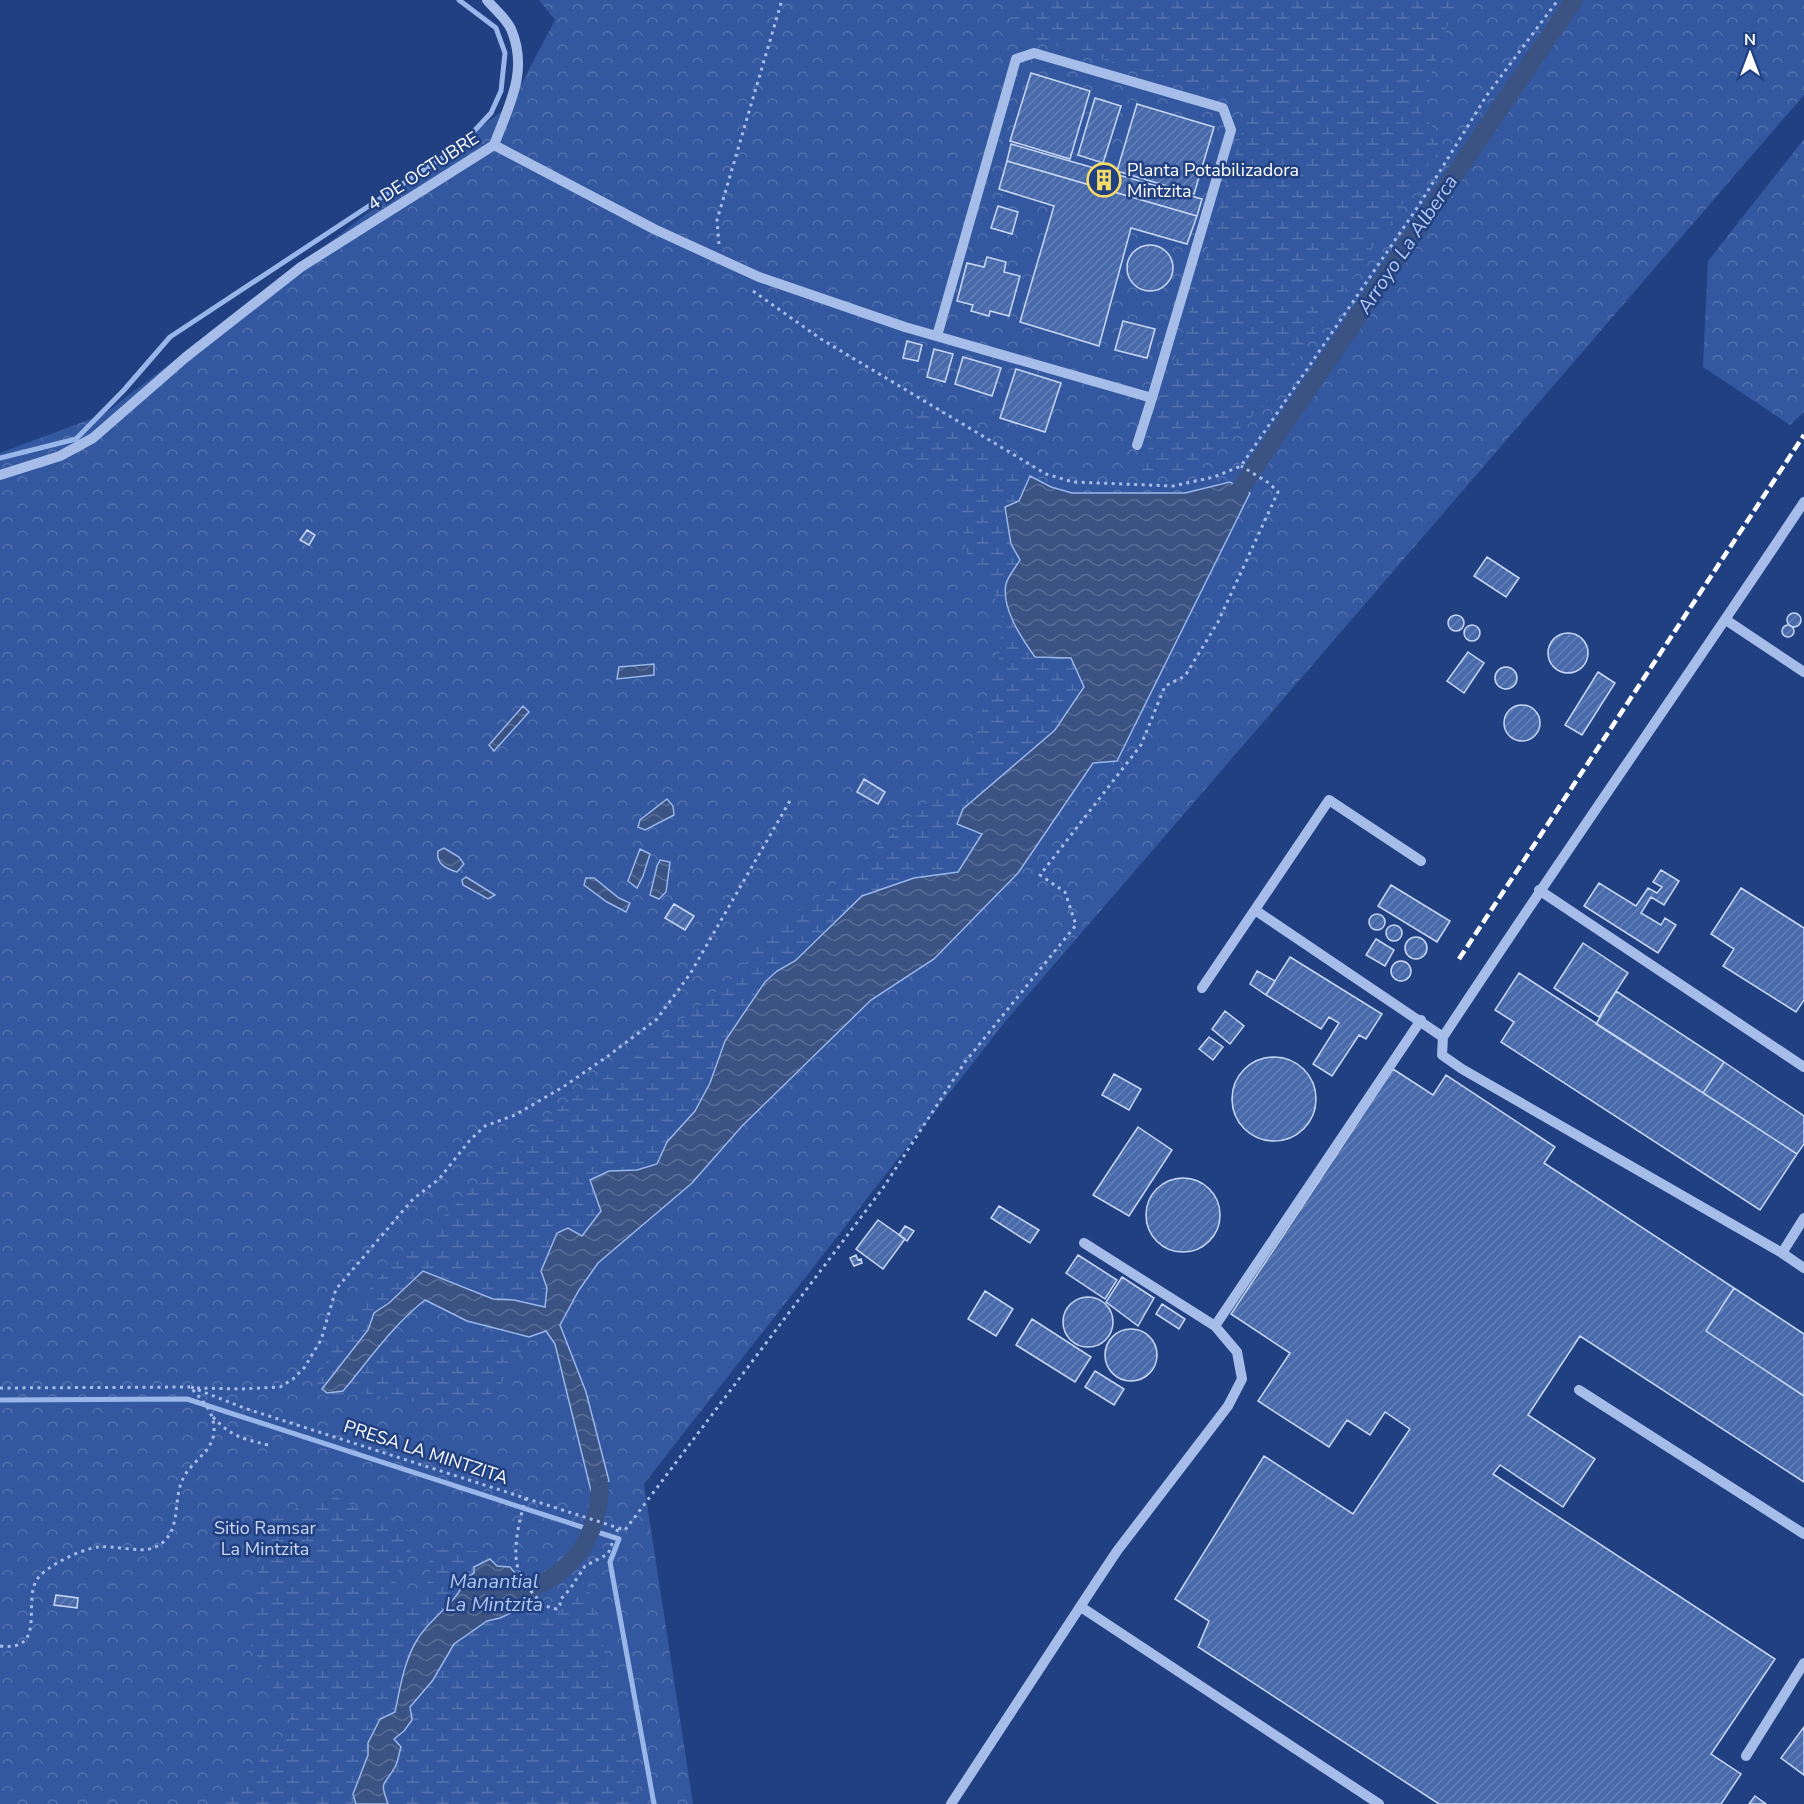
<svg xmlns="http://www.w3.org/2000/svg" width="1804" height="1804" viewBox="0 0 1804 1804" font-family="'Nunito Sans',sans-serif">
<defs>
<pattern id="forest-crowns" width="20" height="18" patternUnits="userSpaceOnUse" patternTransform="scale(1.5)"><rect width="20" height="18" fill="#34589f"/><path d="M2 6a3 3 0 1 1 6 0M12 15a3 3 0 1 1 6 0" fill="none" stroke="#5271ad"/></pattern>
<pattern id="wetland-marsh" width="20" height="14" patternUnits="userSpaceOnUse" patternTransform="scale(1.5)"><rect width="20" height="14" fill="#34589f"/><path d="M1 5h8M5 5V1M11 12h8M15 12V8" fill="none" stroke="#5271ad"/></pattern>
<pattern id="water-waves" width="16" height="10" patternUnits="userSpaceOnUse" patternTransform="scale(1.5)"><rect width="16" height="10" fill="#3a5383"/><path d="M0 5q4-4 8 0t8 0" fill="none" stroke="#586d96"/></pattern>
<pattern id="building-hatch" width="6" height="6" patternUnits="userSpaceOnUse" patternTransform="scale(1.5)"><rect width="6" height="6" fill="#4869aa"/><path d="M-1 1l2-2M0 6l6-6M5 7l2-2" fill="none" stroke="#6380b7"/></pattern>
</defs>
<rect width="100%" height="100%" fill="#204081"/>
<path fill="url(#forest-crowns)" d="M539,0H1804V95L1008,1018L644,1484L693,1804H0V453L104,414L511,104L555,20Z
M1804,139V412L1790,425L1703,367L1708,261Z"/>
<path fill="url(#wetland-marsh)" d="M1021,0H1456L1419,111L1438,133L1443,144L1273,396L1194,473H1141L1251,102L1009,32Z
M926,403L1030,476L1019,501L1011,544L1020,560C1016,567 1008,576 1006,584C1001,608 1022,638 1034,657L1071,658L1084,687L1055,730L1019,760L982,834L958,873L914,878L894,886L846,912L795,961L777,971L765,982L725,1041L710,1083L695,1111L667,1142L657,1164L637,1170L609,1171L601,1211L582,1236L557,1234L541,1271L547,1288L545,1307L514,1300L493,1299L423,1271L389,1303L374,1313L368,1329L322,1389L343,1391L386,1339L529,1337L500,1386L477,1407L437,1406L363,1393L331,1399L317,1392L318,1380L345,1321L377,1279L471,1190L527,1133L566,1103L650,1047L739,973L760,939L837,883L962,772L999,660L1002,614L990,584L968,557L962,522L961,491L903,455L896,438Z
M334,1496L355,1507L383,1512L409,1531L411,1552L398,1572L396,1583L408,1596L425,1593L431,1568L427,1552L435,1546L452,1551H481L490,1559L474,1567V1574L466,1578C457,1604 430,1617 417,1640C404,1661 400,1688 395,1712L380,1719L368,1743V1755L353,1794L356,1804H215L294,1727L247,1637L268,1518Z
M586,1578L642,1804H388C381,1785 383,1782 396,1766L394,1740L404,1731L412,1720L410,1708L433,1680L454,1644L487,1621L500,1618L532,1603L558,1615Z"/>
<path fill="url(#water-waves)" stroke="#99b6ea" stroke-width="1.5" d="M1030,476L1051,487L1072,493H1185L1230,482L1250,493L1117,761L1093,763L1018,873L934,959L871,1000L742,1126L692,1183L598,1263L579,1290L560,1325L586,1392L609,1481L591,1491L555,1344L546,1331L529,1337L467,1321L425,1300C393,1325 369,1360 343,1391L327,1393L322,1389L368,1330L374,1313L389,1303L423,1271L493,1299L514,1300L545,1307L547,1288L541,1271L557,1233L568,1228L582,1236L601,1211L590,1180L609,1171L637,1170L657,1164L667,1142L695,1111L710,1083L725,1041L765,982L777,971L795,961L862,896L914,878L958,872L982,834L957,824L963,809L1055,730L1084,687L1071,658L1035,657C1022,639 1001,608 1006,584C1008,576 1016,567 1020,560L1011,544L1005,507L1019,501Z
M654,664V675L617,679L619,667Z
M523,706L529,712L494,751L489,745Z
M667,799L673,806L674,815L645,830L638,827L640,820Z
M444,848L459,857L464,864L457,872C445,868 436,864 438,851Z
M640,849L650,854L643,876L637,888L628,881Z
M660,860L670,862L666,892L659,899L650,895L657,866Z
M466,877L495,895L488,899L463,885L462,880Z
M586,878H594L619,898L630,903L626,912L607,902L584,885Z
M490,1559L497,1566L510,1567L528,1589L532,1603L500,1618L487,1621L454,1644L433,1680L410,1707L412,1720L404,1731L394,1739L401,1747C399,1753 398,1762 395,1767C384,1787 379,1779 388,1804H356L353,1794L368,1755V1743L380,1719L395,1712C400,1688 404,1661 417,1640C430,1617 457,1604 466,1578L474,1573V1567Z"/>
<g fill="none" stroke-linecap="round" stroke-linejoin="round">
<path stroke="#99b6ea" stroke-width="5" d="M0,458L76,439L124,390L170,337L460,146L491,113L501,91L505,53L496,28L459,0
M0,1400L187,1399L619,1539L610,1562L654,1804"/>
<path stroke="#3a5383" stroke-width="18" d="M1240,489L1574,0
M528,1589C575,1572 598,1535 600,1486"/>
</g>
<path fill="url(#building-hatch)" stroke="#c9d9f6" stroke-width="1.5" d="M1031,73L1090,91L1070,159L1010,141Z
M1095,98L1121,106L1103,163L1078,155Z
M1137,104L1214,127L1194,194L1117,171Z
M1011,144L1202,199L1197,216L1007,161Z
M1007,161L1197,216L1187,244L1131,228L1099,346L1020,322L1054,206L999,189Z
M998,206L1018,212L1012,234L991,228Z
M1127 268a23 23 0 1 1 46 0a23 23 0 1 1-46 0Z
M987,257L1006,262L1004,272L1020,276L1009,316L990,311L989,316L971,311L973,305L957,301L967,263L984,267Z
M1123,321L1155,329L1147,358L1115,350Z
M907,341L922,345L918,361L903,358Z
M934,349L953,354L945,382L927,377Z
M963,357L1001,368L992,396L955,384Z
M1016,369L1061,383L1045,432L1000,418Z
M307,530L315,535L309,545L300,540Z
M1487,557L1519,578L1506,597L1474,576Z
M1787 620a7 7 0 1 1 14 0a7 7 0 1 1-14 0Z
M1448 623a8 8 0 1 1 16 0a8 8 0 1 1-16 0Z
M1782 631a6 6 0 1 1 12 0a6 6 0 1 1-12 0Z
M1464 633a8 8 0 1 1 16 0a8 8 0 1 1-16 0Z
M1548 653a20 20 0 1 1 40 0a20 20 0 1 1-40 0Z
M1468,652L1484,663L1464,693L1447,681Z
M1495 678a11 11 0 1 1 22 0a11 11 0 1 1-22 0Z
M1598,672L1615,683L1582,735L1565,725Z
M1504 723a18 18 0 1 1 36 0a18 18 0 1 1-36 0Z
M864,779L885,792L878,804L857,792Z
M1661,870L1679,881L1664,905L1651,897L1641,913L1661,925L1665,918L1676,925L1658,953L1584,906L1599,883L1636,906L1648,888L1657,893L1662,887L1653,882Z
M1391,885L1450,921L1437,942L1378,906Z
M1741,888L1804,928V1000L1796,1012L1723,966L1734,949L1711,934Z
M674,904L694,916L685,930L665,918Z
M1369 922a8 8 0 1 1 16 0a8 8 0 1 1-16 0Z
M1386 933a8 8 0 1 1 16 0a8 8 0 1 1-16 0Z
M1405 948a11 11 0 1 1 22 0a11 11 0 1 1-22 0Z
M1376,939L1394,950L1385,966L1366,955Z
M1583,943L1628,973L1599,1017L1554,988Z
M1290,957L1382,1014L1366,1039L1359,1035L1332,1076L1313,1064L1339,1023L1329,1017L1321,1029L1266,995Z
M1391 971a10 10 0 1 1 20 0a10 10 0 1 1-20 0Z
M1257,971L1275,981L1266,995L1250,984Z
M1519,973L1797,1154L1760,1210L1501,1042L1514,1022L1495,1010Z
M1616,991L1724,1062L1703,1093L1596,1024Z
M1225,1011L1244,1026L1230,1044L1212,1029Z
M1209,1037L1223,1047L1213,1060L1199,1049Z
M1232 1099a42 42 0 1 1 84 0a42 42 0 1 1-84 0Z
M1724,1062L1804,1116V1144L1797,1154L1703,1093Z
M1393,1069L1433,1095L1446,1075L1555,1147L1544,1163L1734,1288L1706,1331L1804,1396V1482L1580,1336L1528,1415L1595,1459L1563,1507L1500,1465L1493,1474L1775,1659L1711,1754L1741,1774L1721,1804H1439L1198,1647L1209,1621L1175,1599L1264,1456L1353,1514L1410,1429L1385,1412L1370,1435L1347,1420L1329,1447L1258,1401L1290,1353L1231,1314Z
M1114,1074L1141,1089L1129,1110L1102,1095Z
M1138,1127L1172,1150L1129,1216L1093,1195Z
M1146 1215a37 37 0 1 1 74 0a37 37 0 1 1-74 0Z
M999,1206L1039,1230L1030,1243L991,1218Z
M878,1220L905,1239L883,1269L856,1249Z
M905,1226L914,1231L907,1241L899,1235Z
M856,1255L858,1260L861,1259L862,1263L854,1266L850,1258Z
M1078,1255L1117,1280L1105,1299L1066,1273Z
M1122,1277L1154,1298L1138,1326L1106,1302Z
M1734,1288L1804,1334V1396L1706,1331Z
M985,1291L1013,1309L996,1336L968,1319Z
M1063 1322a25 25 0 1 1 50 0a25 25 0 1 1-50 0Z
M1162,1304L1185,1319L1179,1329L1156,1314Z
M1032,1319L1091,1357L1075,1382L1016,1345Z
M1105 1355a26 26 0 1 1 52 0a26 26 0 1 1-52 0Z
M1095,1371L1124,1389L1114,1405L1085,1387Z
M56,1595L78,1598L77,1608L54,1605Z
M1804,1727V1775L1781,1758Z
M1755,1796L1766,1804H1749Z"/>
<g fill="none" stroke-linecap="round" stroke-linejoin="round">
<path stroke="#a5bde8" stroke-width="3" stroke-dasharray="3 4.5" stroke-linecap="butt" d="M719,244L717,220L782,0
M753,291L821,339L1046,474L1073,482L1173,486L1214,477L1241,466L1419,205L1487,95L1558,0
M191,1387L244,1408L625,1530L883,1188L965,1062L1076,925L1065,892L1040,875L1141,745L1165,686L1185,676L1218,622L1278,492L1269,483L1241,466
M0,1388L190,1387
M197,1388L240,1389L280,1387L293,1379L304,1368L321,1340L336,1289L413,1199L439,1179L470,1140L485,1126L515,1115L563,1087L608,1056L657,1019L690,974L791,799
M213,1417C232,1437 241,1438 268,1445
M526,1498C520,1517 511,1552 519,1571C522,1579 527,1585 531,1591C538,1600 545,1608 557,1609L560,1605V1600L570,1589L585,1566L608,1554L618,1528
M0,1646C49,1652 21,1600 38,1578C48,1565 82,1549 98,1547C112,1545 141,1553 153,1548C183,1536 172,1504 182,1481C189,1462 212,1454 214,1432C215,1413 204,1402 192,1389"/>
<path stroke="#a5bde8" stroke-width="10" d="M487,0C494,9 506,18 511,29C529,71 509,105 494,145
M494,145L654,229L759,277L905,327L1152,398L1137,445
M937,336L1016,59L1034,53L1223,108L1231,130L1152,398
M0,475L60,456L93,438L186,357L301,267L494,145
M1726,620L1804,672
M1539,890L1804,1067
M1255,910L1443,1037
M1202,988L1329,800L1421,861
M1804,1218L1782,1253L1804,1268
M1782,1253L1462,1069L1442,1055L1443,1037C1561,857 1685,681 1804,502
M1215,1326L1421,1020
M1579,1390L1804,1534
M1081,1607L1379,1804
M1746,1756L1804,1663
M951,1804L1097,1581L1117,1551L1228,1406L1242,1379L1237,1352L1215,1326L1084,1243"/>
<path stroke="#fff" stroke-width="4.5" stroke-dasharray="10 4.5" stroke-linecap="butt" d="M1459,959L1804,435"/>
</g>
<defs>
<g id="building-ring" transform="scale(1.725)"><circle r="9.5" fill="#204081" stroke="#f6db66" stroke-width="1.5"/><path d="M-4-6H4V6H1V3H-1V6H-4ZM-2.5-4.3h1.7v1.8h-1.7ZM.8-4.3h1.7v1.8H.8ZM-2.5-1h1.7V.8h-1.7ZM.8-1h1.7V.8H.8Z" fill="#f6db66"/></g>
</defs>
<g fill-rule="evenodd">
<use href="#building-ring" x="1104" y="180"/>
</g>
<g text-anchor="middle" stroke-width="5" stroke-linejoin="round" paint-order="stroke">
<g font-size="18" fill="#fff" stroke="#204081" text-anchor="start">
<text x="1127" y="176">Planta Potabilizadora<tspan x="1127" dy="21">Mintzita</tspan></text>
</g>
<g font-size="18" fill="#fff" stroke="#204081">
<text transform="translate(423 171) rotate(-33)" y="6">4 DE OCTUBRE</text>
<text transform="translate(426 1452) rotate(18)" y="6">PRESA LA MINTZITA</text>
</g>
<g font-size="18" fill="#c9d9f6" stroke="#204081">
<text x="265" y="1534">Sitio Ramsar<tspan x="265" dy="21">La Mintzita</tspan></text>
</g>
<g font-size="20" font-style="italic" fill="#b1c7f0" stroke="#204081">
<text transform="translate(1407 244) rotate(-56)" y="7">Arroyo La Alberca</text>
<text x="494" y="1588">Manantial<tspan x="494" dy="23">La Mintzita</tspan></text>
</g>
</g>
<g transform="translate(1750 54)" stroke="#204081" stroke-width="4.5" paint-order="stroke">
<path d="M0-4.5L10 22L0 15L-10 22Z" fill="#ffffff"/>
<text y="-9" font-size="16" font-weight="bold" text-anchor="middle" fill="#ffffff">N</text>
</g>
</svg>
